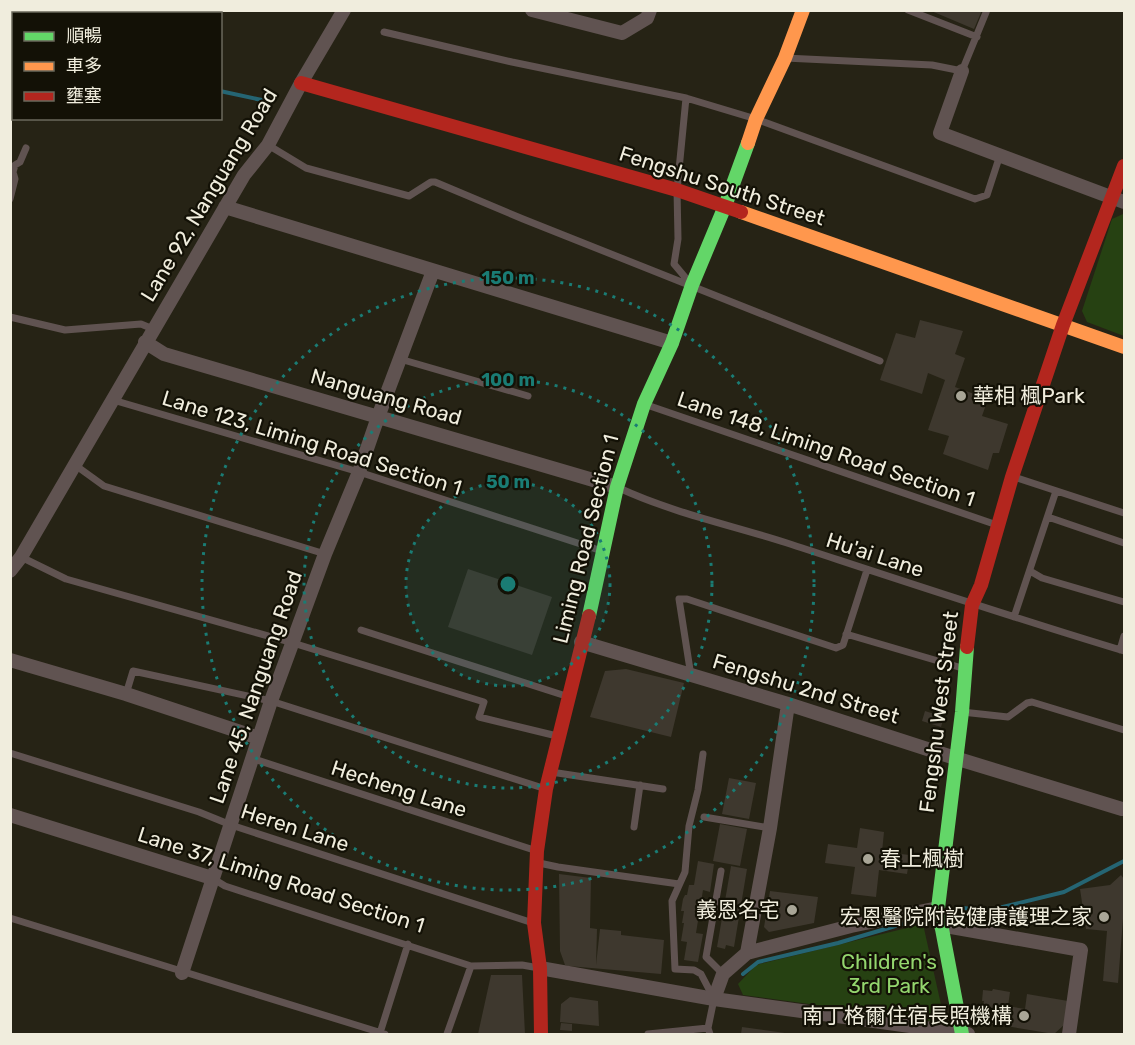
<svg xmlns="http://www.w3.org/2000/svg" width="1135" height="1045" viewBox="0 0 1135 1045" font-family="Rubik,'Noto Sans TC',sans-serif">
<rect width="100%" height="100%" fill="#262315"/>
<path fill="#264112" d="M1123,214L1124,215V336L1087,322L1082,311L1112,219Z
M923,924L942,1009L933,1021L743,995L738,984L756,965Z"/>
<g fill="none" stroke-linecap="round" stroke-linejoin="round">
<path stroke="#256573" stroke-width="4" d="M25,14L27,10
M10,37L14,32
M10,48L14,50
M220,91L271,102
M956,907L986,911L1064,892L1124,861
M743,974L758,962L838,943L919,919"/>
</g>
<path fill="#3e382e" d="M929,10H982L974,29Z
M920,320L963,331L955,354L965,358L955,387L988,399L982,416L1008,424L999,453H993L988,470L943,454L949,436L928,430L945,380L928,373L922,394L880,380L896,333L915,338Z
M468,569L552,597L532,655L448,627Z
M626,669L684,683L671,737L590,717L605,671Z
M925,711L944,717L941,727L922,721Z
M729,778L756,783L749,819L722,814Z
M720,824L747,829L740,866L713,861Z
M860,828L884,832L882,852L910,855L907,874L879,870L876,897L851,894L855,867L825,863L828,844L857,848Z
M698,861L714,864L710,892L703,890L696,933L703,934L698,962L684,960L687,942L681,941L684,923H682L684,911H681L683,899L685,895H687L689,885H694Z
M731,866L747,869L734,947L726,945L725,949L717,947Z
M559,874L591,878L590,928L597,929L596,965L600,929L621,931V935L664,940L661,974L568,966L565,965L560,951Z
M1121,875L1124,879V906L1118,983L1103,981L1107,931L1086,929L1080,889L1110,885Z
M770,891L818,897L814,923L769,932L764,927Z
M491,975H522L525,1034H478Z
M993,989L1010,992L1008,1006L1025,1009L1027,994L1068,1001L1064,1025L1054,1034L982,1022L984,1010H982L984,1001H982L983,990L992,991Z
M570,997L598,1001L599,1026L560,1022L561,1004Z
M561,1023L572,1024V1031L560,1030Z
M742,1027L785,1033V1034H741Z"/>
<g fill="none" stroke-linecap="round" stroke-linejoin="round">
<path stroke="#605351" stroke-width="7" d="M908,10L977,37
M384,32L512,62L686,98L756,119L975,199L987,195L1000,155
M785,58L932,65L962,71L987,10
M686,98L677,190L678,239L674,264L690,283
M268,145L306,168L409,196L431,182H435L523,219L880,361
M10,199L15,179L13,172L15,165L20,162L26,148
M10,317L65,330L141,324L153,329
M400,359L528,396
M113,400L359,472L602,551
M644,404L997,525
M75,465L104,486L325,554
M1014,477L1124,513
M619,488C673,513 731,525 787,543C900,580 1011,617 1124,651
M1048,517L1124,543
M21,557L66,579L293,643L484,702L479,717L557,736
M1030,571L1042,578L1124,602
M1014,617L1056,491
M361,630L566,696
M846,634L962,668
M1120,650L1124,636
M691,676L679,599H687L836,648L843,645L867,570
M126,694L133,671L271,701L546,789
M962,712L1008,717L1027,703L1032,702L1124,730
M10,753L199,812L231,825L533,923
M703,754L698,790L689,826L685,872L672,901L675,969L694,970L701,974L714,999L708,1028L710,1034
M251,758L537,851
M551,772L663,789
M704,817L770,828
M634,827L640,785
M539,863L558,867L679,884
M721,871L706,957L723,974
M212,878L225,886L471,966L522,965L539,968
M10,918L385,1034
M380,1033L408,944
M447,1034L471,966
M648,1034L708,1028"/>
<path stroke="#605351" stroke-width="14" d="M532,10L622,33L647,18L650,10
M962,71L940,133L1124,202
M225,207L672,343
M145,342L164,354L617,487
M10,571L21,557L244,175L268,145L301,83L344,10
M581,642L788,704L955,758L1122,809
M10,660L126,694L259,738
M10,815L212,878
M940,925L1081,950L1069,1034
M747,953L770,828L788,704
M540,968L714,999L968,1034
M182,973L271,701L325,554L359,472L378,417L433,271
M714,999L723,974L747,953L851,926L938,908"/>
<path stroke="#63d668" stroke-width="14" d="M589,616L617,487L644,404L672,343L692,285L725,206L748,143
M962,1034L938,908L962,712L967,647"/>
<path stroke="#ff974d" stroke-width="14" d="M748,143L756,119L785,58L803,10
M741,212L1124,347"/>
<path stroke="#b3261e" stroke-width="14" d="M301,83L677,190L741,212
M967,647L972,605L981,585L1012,477L1063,325L1124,166
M541,1034L540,968L534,923L537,851L546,789L589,616"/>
</g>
<circle cx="508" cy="584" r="102" fill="#1a7c74" fill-opacity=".12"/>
<g fill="none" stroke="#1a7c74" stroke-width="3" stroke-dasharray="3 6">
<circle cx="508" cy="584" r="102"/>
<circle cx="508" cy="584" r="204"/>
<circle cx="508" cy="584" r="306"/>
</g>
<g fill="#a9a697" stroke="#131106" stroke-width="2">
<circle cx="961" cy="396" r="6"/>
<circle cx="868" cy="859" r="6"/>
<circle cx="792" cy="910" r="6"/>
<circle cx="1104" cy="917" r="6"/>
<circle cx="1024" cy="1016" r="6"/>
</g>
<g text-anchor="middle" stroke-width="4.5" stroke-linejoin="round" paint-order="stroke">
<g font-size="21" fill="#f0eddd" stroke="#131106">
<text transform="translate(722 186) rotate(18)" y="7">Fengshu South Street</text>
<text transform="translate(209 195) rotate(-59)" y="7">Lane 92, Nanguang Road</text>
<text transform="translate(386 397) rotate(16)" y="7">Nanguang Road</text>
<text transform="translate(312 443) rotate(17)" y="7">Lane 123, Liming Road Section 1</text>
<text transform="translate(826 449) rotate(19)" y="7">Lane 148, Liming Road Section 1</text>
<text transform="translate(586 539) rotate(-76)" y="7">Liming Road Section 1</text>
<text transform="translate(875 555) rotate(18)" y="7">Hu'ai Lane</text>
<text transform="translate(256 687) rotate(-71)" y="7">Lane 45, Nanguang Road</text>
<text transform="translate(806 689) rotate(17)" y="7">Fengshu 2nd Street</text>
<text transform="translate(939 712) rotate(-83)" y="7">Fengshu West Street</text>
<text transform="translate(399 789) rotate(18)" y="7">Hecheng Lane</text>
<text transform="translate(295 828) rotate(18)" y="7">Heren Lane</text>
<text transform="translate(281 880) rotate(18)" y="7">Lane 37, Liming Road Section 1</text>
</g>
<g font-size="21" fill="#f0eddd" stroke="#131106" text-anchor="end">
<text x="973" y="403" text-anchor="start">華相 楓Park</text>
<text x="880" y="866" text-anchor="start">春上楓樹</text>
<text x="780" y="917">義恩名宅</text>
<text x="1092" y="924">宏恩醫院附設健康護理之家</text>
<text x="1012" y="1023">南丁格爾住宿長照機構</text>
</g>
<g font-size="21" fill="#94d66e" stroke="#131106">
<text x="889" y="969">Children's<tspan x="889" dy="24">3rd Park</tspan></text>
</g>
</g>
<circle cx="508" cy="584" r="9" fill="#1a7c74" stroke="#131106" stroke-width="3"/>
<g font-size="18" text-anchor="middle" font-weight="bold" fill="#1a7c74" stroke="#131106" stroke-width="4.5" stroke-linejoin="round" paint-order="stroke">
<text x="508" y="284">150 m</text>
<text x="508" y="386">100 m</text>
<text x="508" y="488">50 m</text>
</g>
<rect width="1135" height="1045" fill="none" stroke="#f0eddd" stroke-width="24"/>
<rect x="12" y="12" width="210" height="108" fill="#131106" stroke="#6b695c" stroke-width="1.5"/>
<rect x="24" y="32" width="30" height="9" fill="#63d668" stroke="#6b695c" stroke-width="1.5"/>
<text x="66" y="42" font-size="18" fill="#f0eddd">順暢</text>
<rect x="24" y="62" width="30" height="9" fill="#ff974d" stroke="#6b695c" stroke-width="1.5"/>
<text x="66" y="72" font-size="18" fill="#f0eddd">車多</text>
<rect x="24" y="92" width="30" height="9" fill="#b3261e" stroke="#6b695c" stroke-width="1.5"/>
<text x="66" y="102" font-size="18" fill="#f0eddd">壅塞</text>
</svg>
